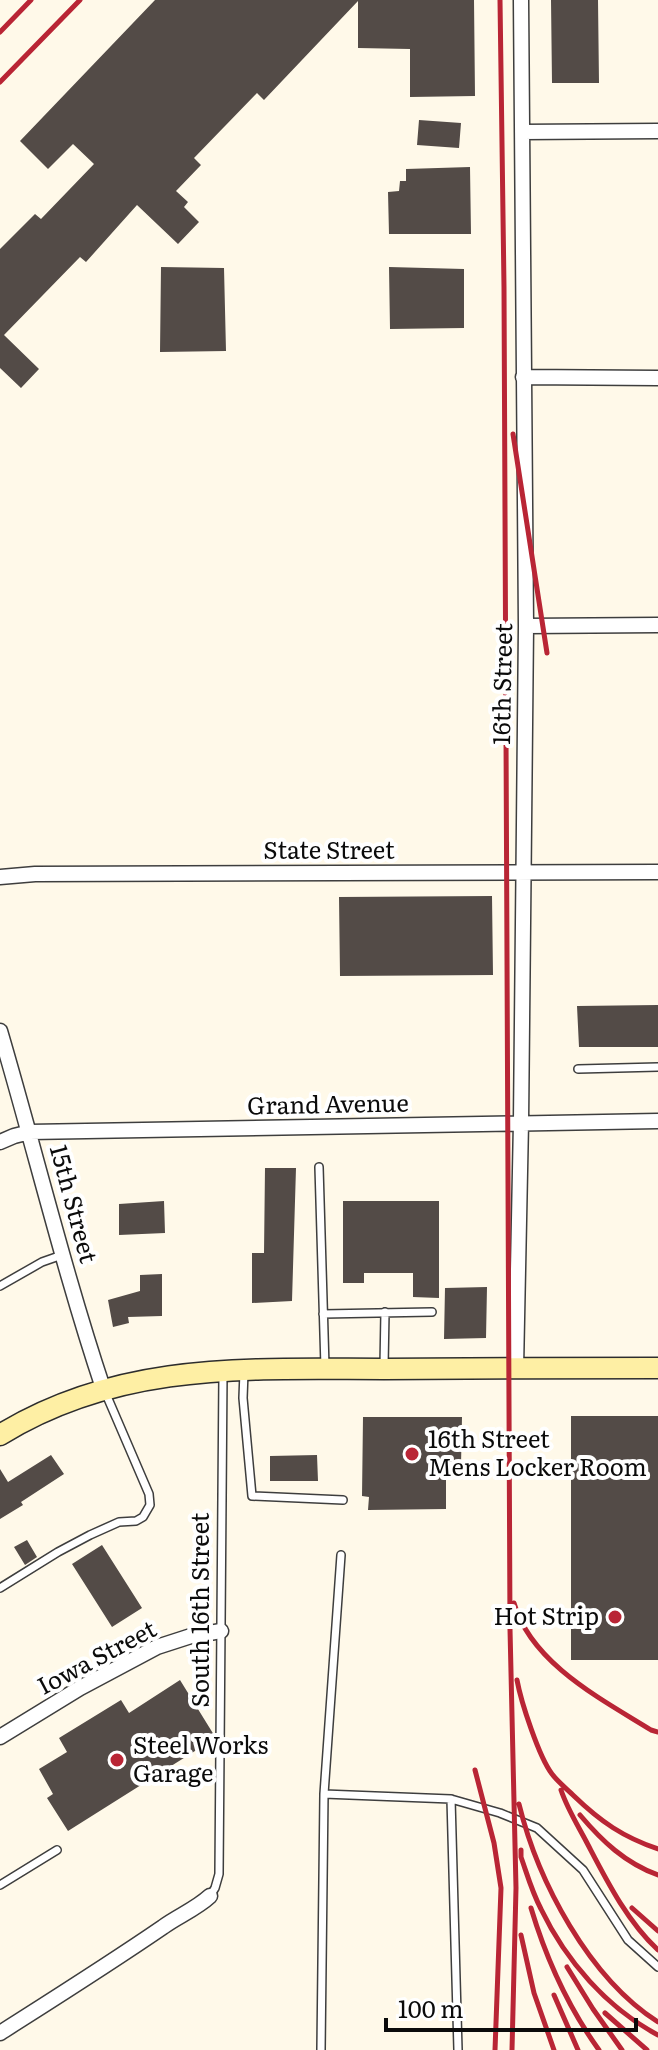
<svg xmlns="http://www.w3.org/2000/svg" width="658" height="2050" viewBox="0 0 658 2050" font-family="Literata,serif">
<rect width="100%" height="100%" fill="#fff9e9"/>
<path fill="#534b47" d="M155,0H474L475,96L410,97V49L358,48V1L264,100L257,93L194,158L201,165L176,191L188,202L184,207L199,222L178,244L137,205L86,262L80,257L4,335L39,369L21,388L0,368V249L35,214L41,219L94,164L73,144L48,169L20,141Z
M551,0H598L599,83H552Z
M419,120L461,123L459,148L417,145Z
M470,167L471,234H389L388,192L399,191L400,181H406V169Z
M161,267L224,268L226,351L160,352Z
M389,267L464,269V328L390,329Z
M492,896L493,975L340,976L339,897Z
M658,1005V1047H579L577,1006Z
M265,1168H296L292,1301L252,1303V1253H264Z
M164,1201L165,1233L119,1235V1204Z
M343,1201H439V1298L413,1297V1273H364V1283H343Z
M162,1274V1316L128,1317L129,1323L113,1327L108,1300L140,1291V1275Z
M487,1287L486,1338L444,1339L445,1288Z
M571,1416H658V1660H571Z
M363,1417H462L461,1465L446,1464V1509L368,1510L369,1497L362,1496Z
M51,1455L64,1474L21,1502L23,1505L0,1519V1469L8,1482Z
M317,1455L318,1481H270V1456Z
M27,1540L37,1557L25,1565L14,1547Z
M102,1545L142,1608L112,1627L72,1564Z
M180,1680L214,1735V1739L68,1831L47,1798L53,1794L39,1769L67,1752L59,1738L121,1700L129,1713Z"/>
<g fill="none" stroke-linecap="round" stroke-linejoin="round">
<g stroke="#3e3e3e" stroke-width="10">
<path id="service" d="M578,1069L658,1067
M319,1167L325,1367
M0,1286L42,1262L62,1255
M323,1314L432,1312
M384,1366L385,1312
M244,1372L243,1398L252,1496L343,1500
M0,1588L58,1552L90,1535L119,1522L136,1521L143,1517L150,1505L149,1494L106,1394
M324,1794L451,1799L458,2050
M451,1799L500,1813L537,1828L583,1870L628,1940L658,1967
M0,1885L57,1850
M210,1896L215,1888L219,1874L223,1373
M321,2050L324,1794L341,1555"/>
</g>
<g stroke="#3e3e3e" stroke-width="17">
<path id="minor" d="M522,132L658,131
M523,377L658,378
M526,626L658,625
M0,877L35,874L658,872
M0,1031C35,1150 64,1271 103,1388
M0,1142L14,1136L30,1132L658,1121
M516,1368L521,1122L526,626L521,0
M0,1737L80,1688L157,1647L191,1636L221,1631
M0,2033C55,1998 109,1964 163,1927C178,1916 196,1909 210,1896"/>
</g>
<g stroke="#2d2d2d" stroke-width="23">
<path id="secondary" d="M0,1435C120,1361 249,1369 384,1369C475,1368 567,1368 658,1368"/>
</g>
<use href="#service" stroke="#fff" stroke-width="7"/>
<use href="#minor" stroke="#fff" stroke-width="14"/>
<use href="#secondary" stroke="#feefa4" stroke-width="20"/>
<path stroke="#b92535" stroke-width="5" d="M500,0L504,287L510,1629L516,1888L512,2050
M0,32L31,0
M0,82L80,0
M513,434L547,653
M514,1603C531,1663 601,1699 651,1730L658,1732
M517,1680C521,1702 539,1757 552,1774C558,1782 567,1789 574,1796C601,1822 623,1837 658,1849
M475,1770L494,1843L501,1888L495,2050
M561,1790C567,1808 577,1824 586,1841C606,1879 626,1920 658,1950
M519,1804C538,1882 589,1978 658,2022
M580,1815C602,1841 625,1863 658,1875
M521,1850V1857C527,1874 532,1892 541,1909C566,1961 607,2008 658,2035
M531,1908C546,1958 568,2007 599,2050
M632,1908L658,1931
M521,1935L534,1993L554,2050
M567,1967L593,2009L622,2050
M554,1995L578,2050
M605,2013L647,2050"/>
</g>
<g fill="#b92535" stroke="#fff" stroke-width="3">
<circle cx="412" cy="1454" r="8"/>
<circle cx="615" cy="1617" r="8"/>
<circle cx="117" cy="1760" r="8"/>
</g>
<g text-anchor="middle" stroke-width="8" stroke-linejoin="round" paint-order="stroke">
<g font-size="24" fill="#0b0b0b" stroke="#fff">
<text transform="translate(503 684) rotate(-89)" y="8">16th Street</text>
<text x="329" y="859">State Street</text>
<text transform="translate(328 1105) rotate(-1)" y="8">Grand Avenue</text>
<text transform="translate(73 1204) rotate(75)" y="8">15th Street</text>
<text transform="translate(201 1610) rotate(-90)" y="8">South 16th Street</text>
<text transform="translate(97 1658) rotate(-28)" y="8">Iowa Street</text>
</g>
<g font-size="24" fill="#0b0b0b" stroke="#fff" text-anchor="start">
<text x="428" y="1448">16th Street<tspan x="428" dy="28">Mens Locker Room</tspan></text>
<text x="599" y="1625" text-anchor="end">Hot Strip</text>
<text x="133" y="1754">Steel Works<tspan x="133" dy="28">Garage</tspan></text>
</g>
</g>
<path d="M386 2018v12h250v-12" fill="none" stroke="#0b0b0b" stroke-width="4"/>
<text x="398" y="2018" font-size="24" fill="#0b0b0b" stroke="#ffffff" stroke-width="6" paint-order="stroke">100 m</text>
</svg>
